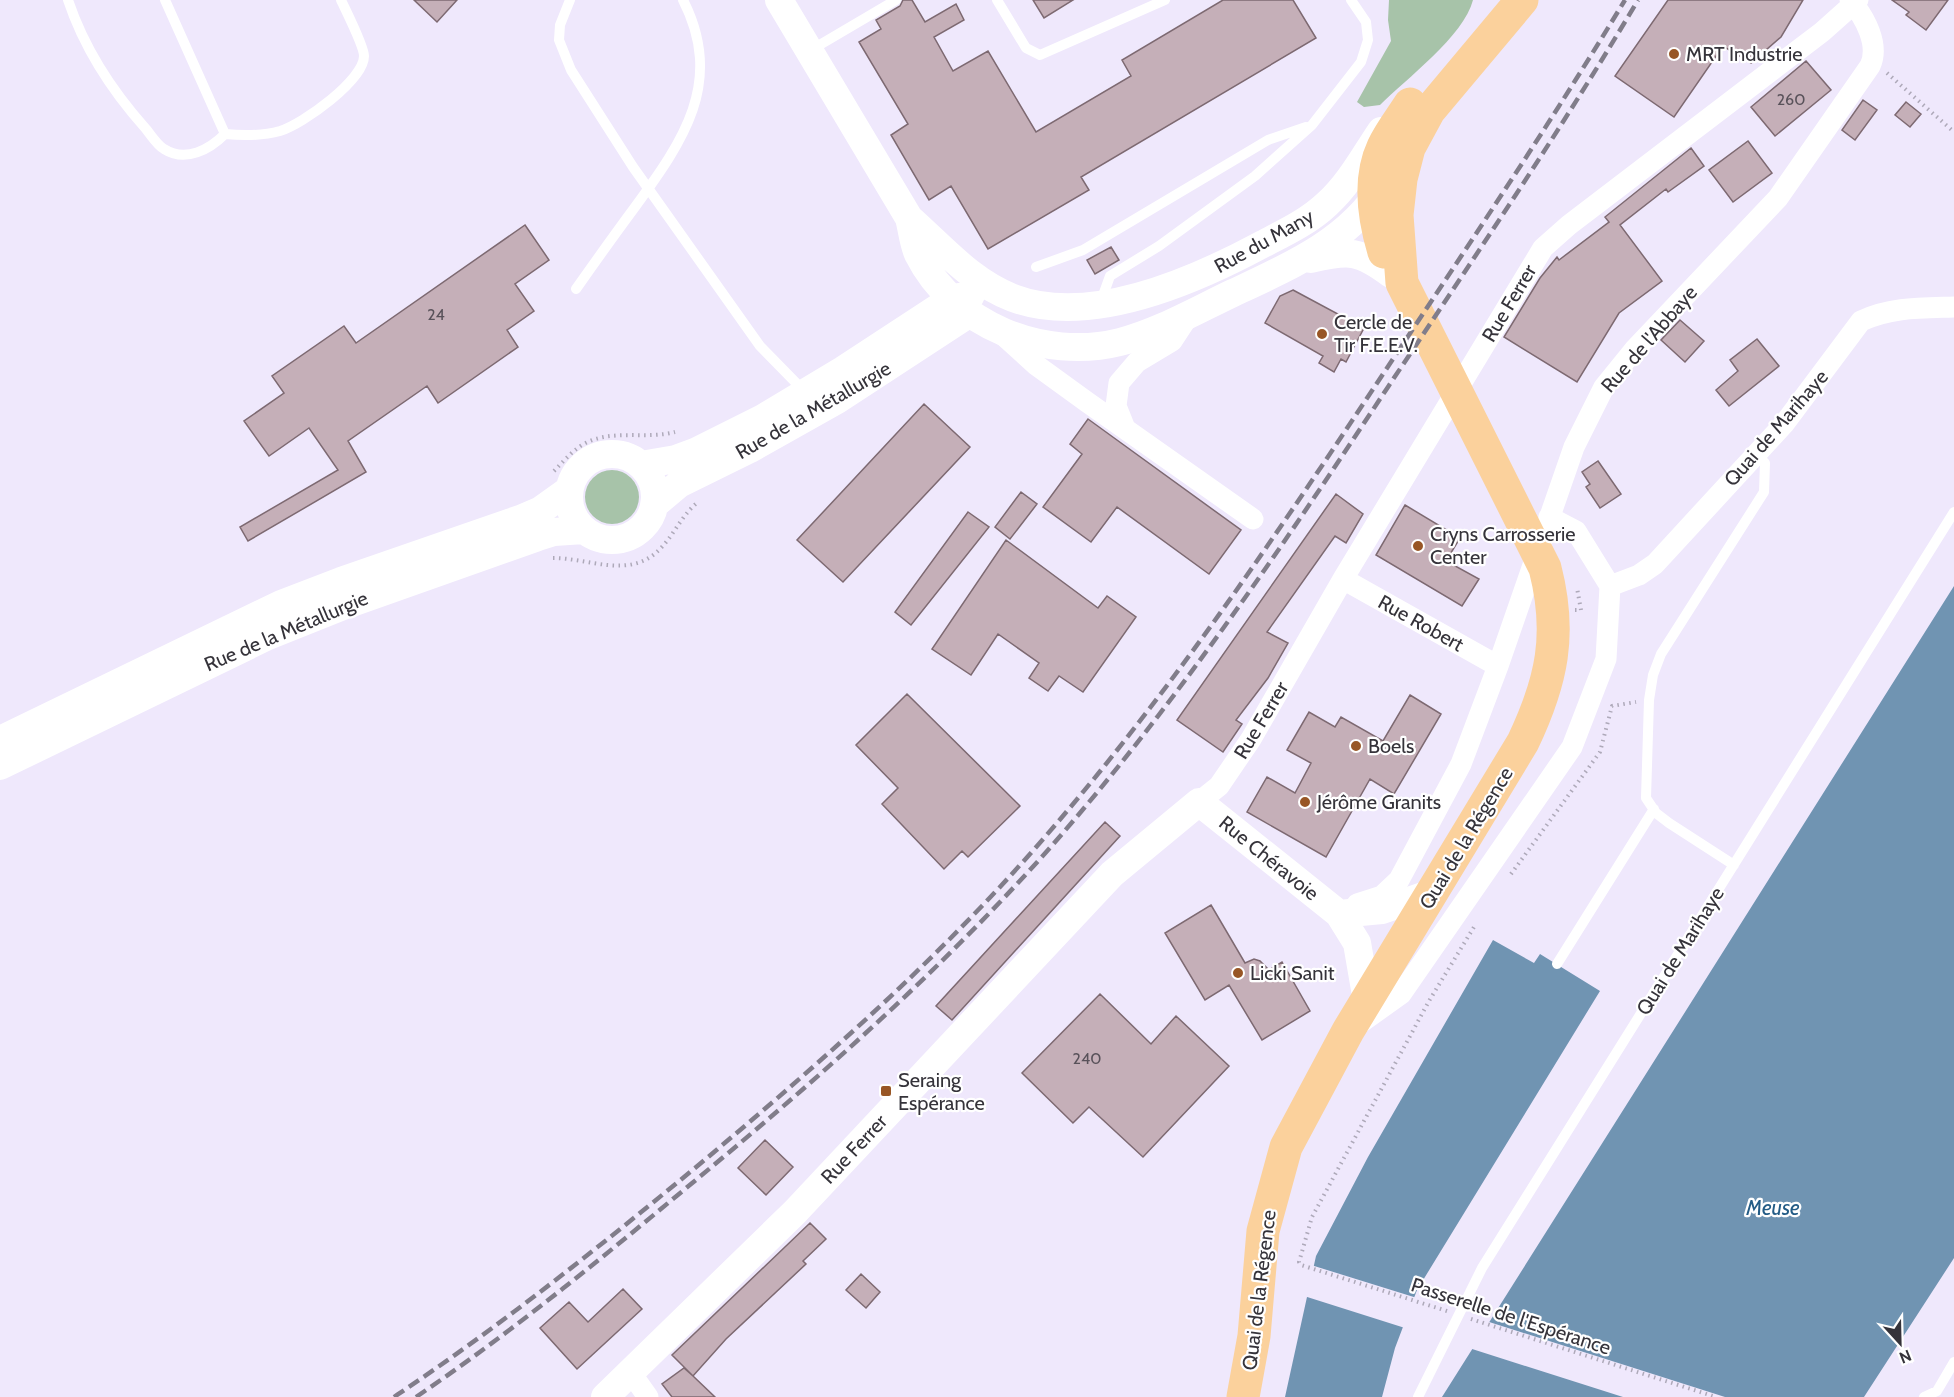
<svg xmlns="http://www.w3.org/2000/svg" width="1954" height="1397" viewBox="0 0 1954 1397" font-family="Cabin,sans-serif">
<rect width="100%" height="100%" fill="#efe8fc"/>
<path fill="#a7c3a9" d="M1389,0H1473C1464,36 1406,79 1380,105L1364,107L1357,102L1391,41L1388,20Z
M585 497a27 27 0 1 1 54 0a27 27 0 1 1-54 0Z"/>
<path fill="#7094b2" d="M1954,586V1258L1864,1397H1442Z
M1493,940L1534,963L1540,954L1600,991L1417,1290L1395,1348L1382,1397H1285L1316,1256L1368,1157Z"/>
<path fill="#efe8fc" d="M1311,1265L1417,1298L1405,1328L1304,1296Z
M1486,1321L1508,1328L1725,1397H1623L1469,1348Z"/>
<path fill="#c5afb8" stroke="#7d6971" stroke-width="1.5" d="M414,0H457L437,22Z
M903,0H912L925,22L956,4L964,20L934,37L953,71L988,51L1036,132L1131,76L1122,60L1223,0H1293L1316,38L1081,177L1089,190L988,249L951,186L929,200L891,135L908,124L859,42L881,29L876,20L900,6Z
M1033,0H1073L1044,18Z
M1668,0H1803L1781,37L1751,63L1723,46L1674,117L1615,76Z
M1892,0H1948L1926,30L1906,15L1909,12Z
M1806,61L1831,90L1775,136L1751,107Z
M1863,100L1877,110L1855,140L1842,130Z
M1906,102L1921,114L1910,127L1895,115Z
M1748,141L1772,173L1733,202L1709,170Z
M1691,148L1704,166L1668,192L1666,189L1620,225L1662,281L1619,313L1577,382L1504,337L1540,278L1557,257L1559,260L1609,222L1605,217Z
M525,225L549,260L515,284L534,311L507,330L518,347L438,403L427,386L348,441L366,472L248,541L240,527L338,470L309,428L269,456L244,421L284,393L272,376L344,326L356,343Z
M1111,247L1119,260L1095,274L1087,260Z
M1293,290L1364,328L1346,362L1341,359L1334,372L1319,363L1323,356L1265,323L1280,296Z
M1680,320L1704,341L1685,362L1661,340Z
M1757,339L1779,366L1729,406L1716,390L1738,371L1730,360Z
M924,404L970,447L843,582L797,540Z
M1088,419L1241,530L1209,574L1117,507L1091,542L1043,507L1082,454L1070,444Z
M1598,461L1621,494L1600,508L1586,487L1590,484L1582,472Z
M1021,492L1037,504L1010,539L995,527Z
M1336,494L1363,514L1346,543L1335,536L1267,632L1288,643L1268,678L1236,720L1242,724L1223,752L1177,720Z
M1405,505L1460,538L1446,561L1479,579L1462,606L1376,555Z
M968,512L989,527L911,625L895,612Z
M1006,540L1098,608L1107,596L1136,617L1083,692L1059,676L1048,691L1029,678L1039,663L998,634L971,675L932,649Z
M907,694L1020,806L968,857L962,851L944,869L882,804L898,788L856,745Z
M1410,695L1441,714L1394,794L1370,779L1326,857L1247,812L1267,777L1295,793L1311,763L1287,750L1309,712L1335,727L1341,717L1383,741Z
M1105,822L1120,836L952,1020L936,1006Z
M1211,905L1245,963L1254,959L1260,961L1269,970L1282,962L1310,1011L1262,1040L1229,985L1205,1000L1165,933Z
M1100,994L1151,1044L1176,1016L1229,1066L1143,1157L1089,1107L1073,1123L1022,1073Z
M765,1140L793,1167L766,1195L738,1168Z
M810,1223L826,1239L803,1261L806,1264L726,1339L693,1376L672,1355Z
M861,1274L880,1292L866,1308L846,1290Z
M623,1289L642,1309L577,1369L540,1328L569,1302L588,1322Z
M684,1368L693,1376L715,1397H672L662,1384Z"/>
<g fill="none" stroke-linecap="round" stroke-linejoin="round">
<path stroke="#aea9b9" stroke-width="4" stroke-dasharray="1.5 4.5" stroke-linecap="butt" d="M1887,73L1954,132
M554,471C563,462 571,452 582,445C610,428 645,440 675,432
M553,558C589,558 630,580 660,549C674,535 681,516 698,502
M1575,610H1581L1577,588
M1511,874L1600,752L1612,706L1636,702
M1447,1311L1301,1265L1299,1262L1312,1217L1429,1001L1474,927
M1471,1319L1716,1397"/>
<path stroke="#fff" stroke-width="10" d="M68,0C84,48 112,91 146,129C151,135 157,145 164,149C186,163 210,149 225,134L165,0
M570,0L560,25L559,40L571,70L633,167L760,346L804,391
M997,0L1026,48L1040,55L1165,0
M811,50L896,0
M225,134C245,136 262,136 280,131C303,124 364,80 364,56C364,46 346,11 341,0
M1036,267L1083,250L1268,140L1306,127
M576,289C595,262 615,234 635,207C683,141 725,82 683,0
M1101,301L1110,276L1159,246L1255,176L1312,125L1361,62L1368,40L1366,22L1351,0
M1734,865L1669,823L1656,813L1646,798L1649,700L1653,675L1661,654L1764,492L1765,463L1756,453
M1557,964L1654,809
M1418,1397L1482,1268L1954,512
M1924,1397L1937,1391L1954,1362"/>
<path stroke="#fff" stroke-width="21" d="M1003,335L1036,365L1087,402L1253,519
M1124,426L1116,406L1119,383L1137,362L1172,341L1191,312
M1343,579L1498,666
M1610,586L1639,575L1655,564L1784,424L1861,321C1891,307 1921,308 1954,307
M1199,802L1219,786L1251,739L1343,579L1543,248L1569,225L1822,32L1858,0
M1357,904L1382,896L1399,880L1461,764L1498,666L1574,447L1604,387L1634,350L1778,198L1870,66C1880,45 1865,17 1850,0
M1359,1024L1401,994L1572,747L1606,659L1610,586L1576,531L1549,517
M631,1373L648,1397"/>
<path stroke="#fff" stroke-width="28" d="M779,0L909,218C912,229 913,243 918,254C954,326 1044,361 1120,342C1159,332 1197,310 1233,293C1289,267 1349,241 1383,186
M909,218C943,248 970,281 1013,298C1090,327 1194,281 1261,245C1284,233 1308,222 1327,204C1350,183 1364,156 1381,131
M1311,259C1349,250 1359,250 1391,274
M569 497a43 43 0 1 1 86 0a43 43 0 1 1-86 0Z
M641,465L676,459L695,452L763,418L843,370L953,298L971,295
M654,505L679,484L750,449L837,400L970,313
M0,740L281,604L341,581L520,519L541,510L569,490
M0,766L268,636L343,606L538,537L554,532L584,530
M1339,914L1382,910L1432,893
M605,1397L795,1212L1112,874L1199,802L1339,914L1357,943L1367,1001"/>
<path stroke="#fbd19c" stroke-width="33" d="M1384,252C1374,219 1368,179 1383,147C1390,132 1401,118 1410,104
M1243,1397L1254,1336L1263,1231L1286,1147L1348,1031L1523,742C1552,681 1562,634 1545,568L1402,283L1397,215L1401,179L1409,148L1429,111L1522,0"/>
<path stroke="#817d8a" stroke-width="4.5" stroke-dasharray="12 6" stroke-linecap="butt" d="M394,1397C499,1327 598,1248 695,1168C818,1065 939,959 1044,838C1173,690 1281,528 1389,365C1469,244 1550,124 1625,0
M416,1397C512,1332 602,1258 691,1184C818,1079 939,972 1048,850C1175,706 1282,547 1388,387C1473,259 1560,132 1638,0"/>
</g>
<g fill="#985625" stroke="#fff" stroke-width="2">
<circle cx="1674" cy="54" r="6"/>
<circle cx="1322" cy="334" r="6"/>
<circle cx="1418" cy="546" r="6"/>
<circle cx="1356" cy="746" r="6"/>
<circle cx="1305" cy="802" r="6"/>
<circle cx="1238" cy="973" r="6"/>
<rect x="880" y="1085" width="12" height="12" rx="3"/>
</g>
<g text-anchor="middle" stroke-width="4.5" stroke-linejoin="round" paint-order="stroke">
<g font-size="16" fill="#59525a">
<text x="1791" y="105">260</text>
<text x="436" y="320">24</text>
<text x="1087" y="1064">240</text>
</g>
<g font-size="20" fill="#35333a" stroke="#fff" text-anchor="start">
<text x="1686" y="61">MRT Industrie</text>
<text x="1334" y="329">Cercle de<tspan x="1334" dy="23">Tir F.E.E.V.</tspan></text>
<text x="1430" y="541">Cryns Carrosserie<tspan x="1430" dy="23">Center</tspan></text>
<text x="1368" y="753">Boels</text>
<text x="1317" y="809">Jérôme Granits</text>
<text x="1250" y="980">Licki Sanit</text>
<text x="898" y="1087">Seraing<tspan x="898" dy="23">Espérance</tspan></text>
</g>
<g font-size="20" fill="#35333a" stroke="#fff">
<text transform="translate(1264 241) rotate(-29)" y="7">Rue du Many</text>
<text transform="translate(1509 303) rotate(-59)" y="7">Rue Ferrer</text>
<text transform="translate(1649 339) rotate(-49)" y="7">Rue de l'Abbaye</text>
<text transform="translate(813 410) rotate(-30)" y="7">Rue de la Métallurgie</text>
<text transform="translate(1776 428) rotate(-49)" y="7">Quai de Marihaye</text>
<text transform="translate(1421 623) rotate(29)" y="7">Rue Robert</text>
<text transform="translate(286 631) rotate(-23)" y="7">Rue de la Métallurgie</text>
<text transform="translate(1261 720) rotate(-59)" y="7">Rue Ferrer</text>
<text transform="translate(1466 838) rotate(-59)" y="7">Quai de la Régence</text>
<text transform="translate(1269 858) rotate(39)" y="7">Rue Chéravoie</text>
<text transform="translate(1680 951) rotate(-58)" y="7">Quai de Marihaye</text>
<text transform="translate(854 1149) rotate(-47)" y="7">Rue Ferrer</text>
<text transform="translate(1259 1290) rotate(-83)" y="7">Quai de la Régence</text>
<text transform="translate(1511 1316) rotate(18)" y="7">Passerelle de l'Espérance</text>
</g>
<g font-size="21" font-style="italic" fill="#235c86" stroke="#fff">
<text x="1773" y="1215">Meuse</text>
</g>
</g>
<g transform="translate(1900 1343) rotate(158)" stroke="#ffffff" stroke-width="4.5" paint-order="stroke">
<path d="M0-4.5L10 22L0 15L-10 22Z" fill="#35333a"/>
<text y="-9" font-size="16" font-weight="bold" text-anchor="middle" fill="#35333a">N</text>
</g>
</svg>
